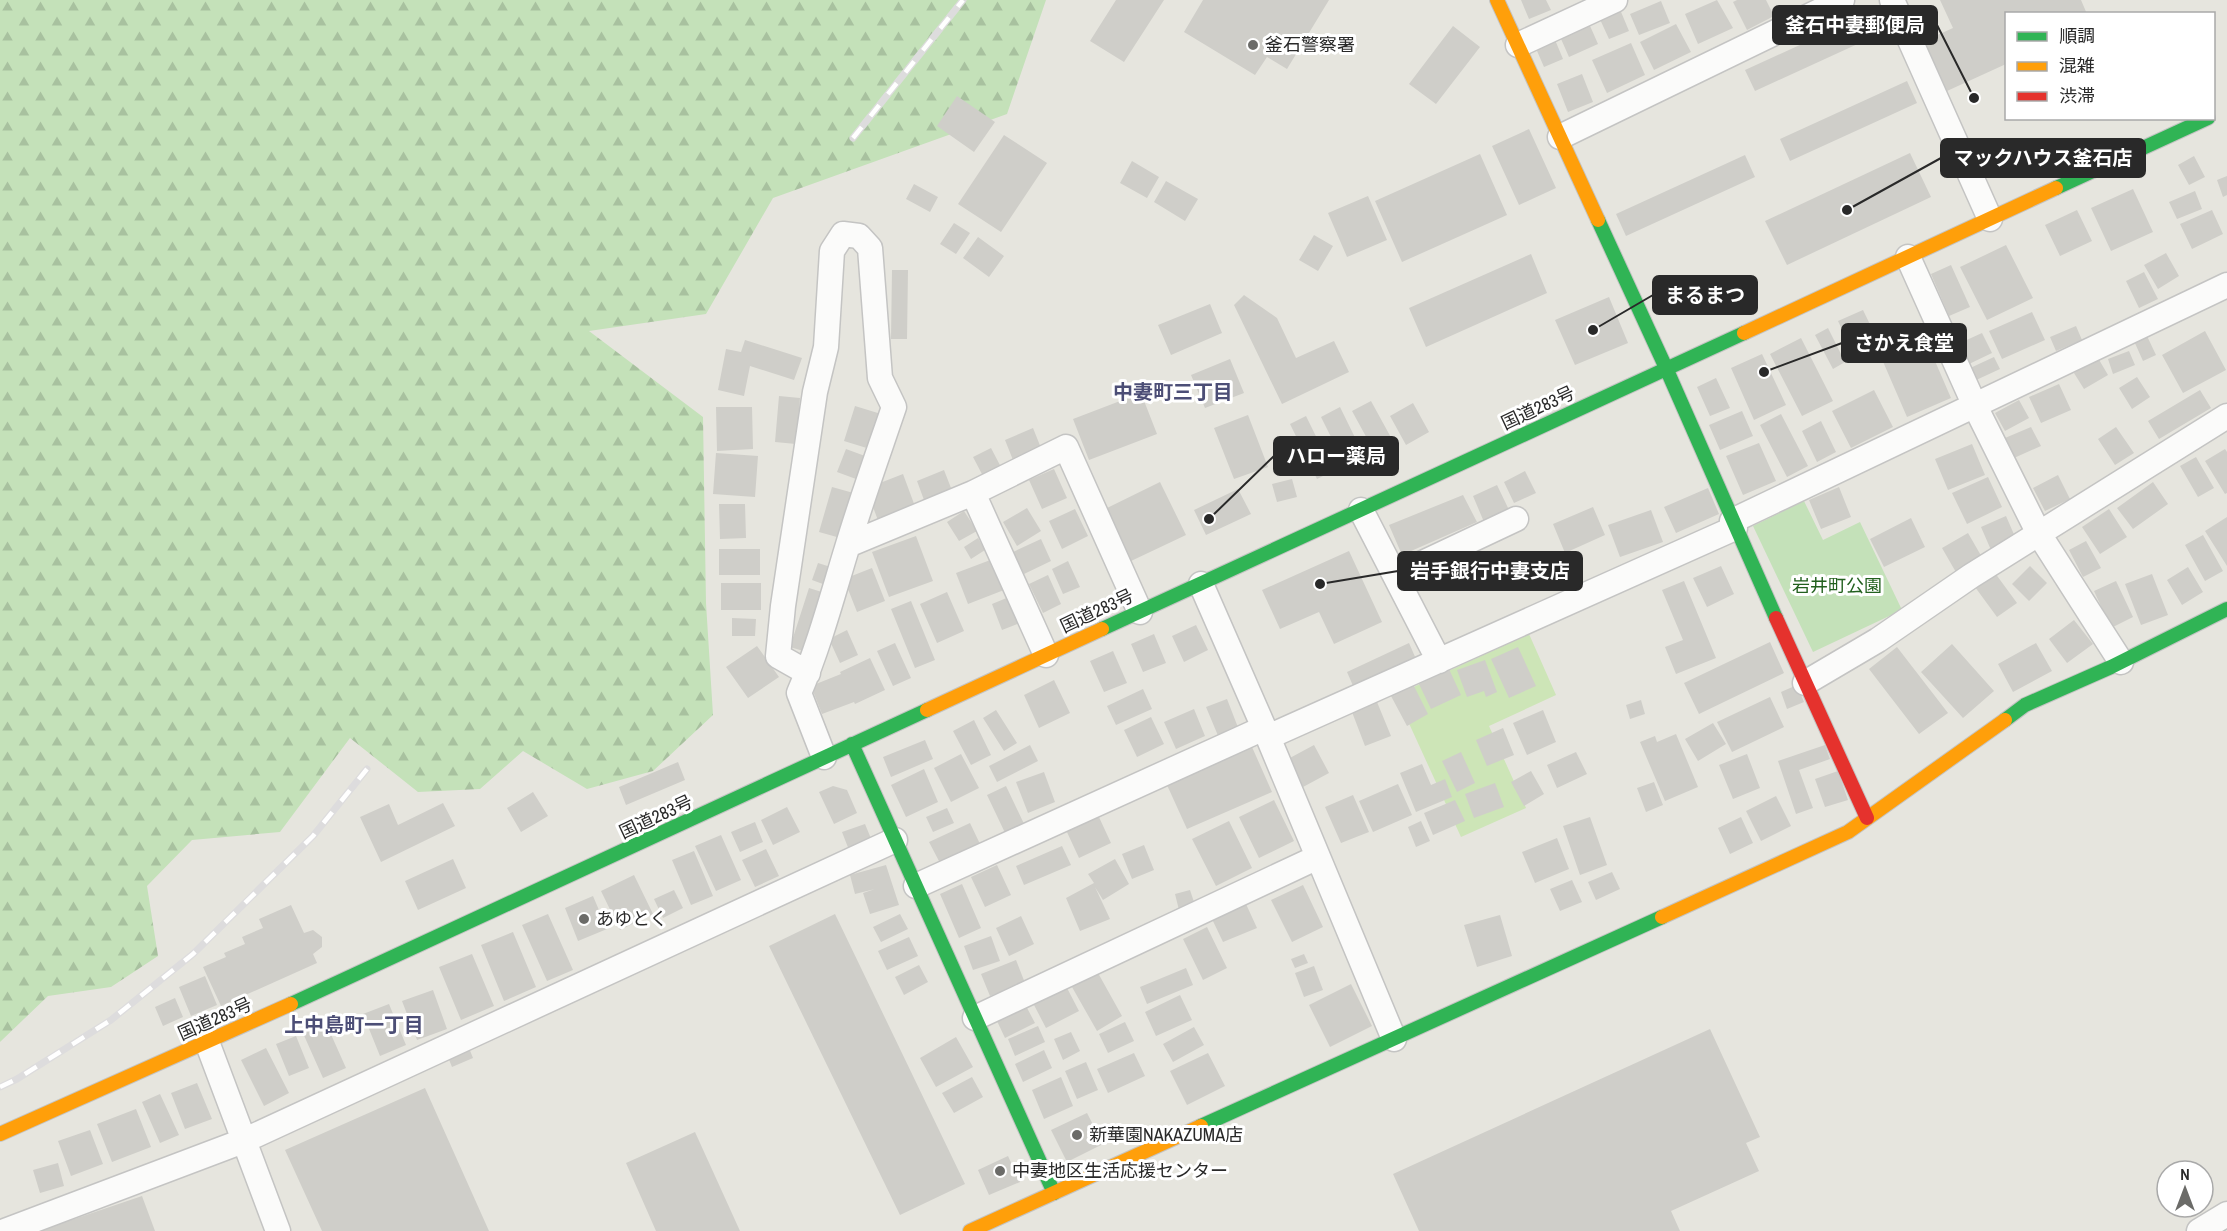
<svg xmlns="http://www.w3.org/2000/svg" width="2227" height="1231" viewBox="0 0 2227 1231" font-family="'Archivo Narrow','Noto Sans JP',sans-serif">
<defs>
<pattern id="forest-firs" width="22" height="20" patternUnits="userSpaceOnUse" patternTransform="scale(1.5)"><rect width="22" height="20" fill="#c4e1b9"/><path d="M5 1l3.5 6h-7zM16 11l3.5 6h-7z" fill="#a8c19f"/></pattern>
</defs>
<rect width="100%" height="100%" fill="#e6e5de"/>
<path fill="url(#forest-firs)" d="M0,0H1046L1007,114L773,198L706,314L589,331L703,417L706,603L713,715L653,771L587,789L523,751L480,789L418,792L350,738L280,832L192,840L147,886L158,956L111,987L48,996L0,1042Z"/>
<path fill="#c4e1b9" d="M1804,501L1823,540L1860,522L1902,610L1813,652L1753,526Z"/>
<path fill="#cde5b7" d="M1529,634L1556,695L1489,726L1526,808L1461,837L1396,695Z"/>
<path fill="#cfcec9" d="M1116,0H1164L1124,62L1090,41Z
M1203,0H1329L1287,69L1267,57L1255,75L1184,32Z
M1521,0H1546L1551,10L1529,19Z
M1717,0L1733,28L1698,44L1685,14Z
M1737,0H1766L1774,16L1747,30L1733,2Z
M1940,0H2081L2087,14H2006V64L1947,91L1924,41L1953,28Z
M1661,1L1670,23L1639,35L1630,14Z
M1619,7L1629,31L1609,39L1598,15Z
M1876,10L1886,31L1755,91L1745,70Z
M1587,19L1598,44L1569,57L1558,32Z
M1676,24L1691,52L1654,70L1640,42Z
M1453,26L1480,47L1436,104L1409,84Z
M1553,35L1563,59L1544,67L1534,44Z
M1631,43L1645,75L1607,93L1592,60Z
M1582,74L1593,102L1568,112L1557,84Z
M1907,81L1917,103L1790,161L1780,139Z
M957,96L995,122L974,152L937,126Z
M1529,129L1556,188L1519,205L1492,146Z
M1004,135L1047,163L1001,232L958,204Z
M1910,153L1931,197L1787,265L1765,221Z
M1480,154L1507,215L1402,262L1375,201Z
M1745,155L1755,177L1626,236L1616,214Z
M2194,156L2205,177L2189,185L2178,165Z
M1132,161L1159,177L1147,198L1120,183Z
M2227,176V195L2223,197L2217,180Z
M1166,181L1198,199L1185,221L1154,202Z
M914,184L938,197L930,212L906,199Z
M2133,189L2153,232L2111,251L2091,208Z
M2195,191L2202,209L2177,219L2169,202Z
M1368,196L1387,240L1347,257L1328,213Z
M2077,210L2092,241L2060,256L2045,225Z
M2212,210L2223,234L2192,249L2180,224Z
M954,223L970,233L956,254L940,244Z
M1314,235L1333,246L1318,271L1299,260Z
M978,237L1004,256L989,277L963,258Z
M2006,245L2033,298L1987,320L1960,267Z
M2166,253L2179,276L2158,289L2144,265Z
M1531,254L1547,293L1426,347L1409,308Z
M1951,265L1970,307L1949,316L1931,274Z
M892,270H908L907,339H891Z
M2144,272L2158,299L2139,308L2126,281Z
M1244,295L1277,318L1296,358L1334,341L1349,372L1282,404L1234,305Z
M1609,297L1628,343L1575,365L1555,320Z
M1210,304L1222,333L1171,355L1158,325Z
M1863,310L1880,345L1855,357L1838,321Z
M2032,312L2045,340L2002,359L1989,331Z
M2076,326L2082,340L2056,351L2050,337Z
M1828,328L1845,362L1833,369L1815,335Z
M2205,331L2226,370L2183,393L2162,355Z
M1982,333L1992,353L1969,364L1960,343Z
M2147,336L2156,355L2143,361L2134,341Z
M1801,338L1833,401L1802,416L1770,354Z
M1925,338L1951,398L1907,417L1881,357Z
M745,340L802,358L794,380L750,366L744,396L718,390L726,349L741,352Z
M2129,351L2135,365L2113,374L2108,359Z
M1762,354L1786,405L1754,420L1731,368Z
M1994,357L2000,369L1974,381L1968,369Z
M2098,358L2108,375L2084,389L2074,373Z
M1230,359L1244,393L1205,408L1191,375Z
M2137,377L2150,397L2132,409L2119,388Z
M1716,378L1730,408L1710,416L1697,387Z
M2059,384L2071,410L2041,423L2029,397Z
M1874,390L1893,427L1851,448L1832,411Z
M2200,390L2211,408L2159,439L2148,421Z
M1141,393L1157,434L1089,460L1073,419Z
M779,396L800,398L796,444L775,442Z
M2019,400L2029,418L2005,431L1995,413Z
M1371,401L1394,443L1375,453L1352,411Z
M1413,403L1429,432L1406,445L1390,416Z
M855,406L881,414L870,449L844,441Z
M716,407H752L753,449L717,451Z
M1340,407L1365,458L1346,467L1321,417Z
M1742,411L1753,436L1720,450L1709,425Z
M1781,414L1808,466L1787,477L1760,425Z
M1248,415L1268,467L1234,479L1214,428Z
M1306,416L1333,471L1317,479L1290,424Z
M1821,421L1836,452L1817,462L1802,431Z
M2031,427L2041,446L2014,458L2005,438Z
M2116,427L2134,453L2115,465L2098,439Z
M1033,428L1041,448L1013,460L1005,440Z
M1759,443L1776,481L1743,495L1726,456Z
M1972,444L1985,475L1948,490L1935,459Z
M991,448L1002,469L984,478L973,457Z
M846,449L865,456L856,479L837,472Z
M2225,449L2227,452V493L2225,494L2205,461Z
M716,453L758,456L755,497L713,494Z
M2196,457L2214,488L2198,497L2180,466Z
M1054,469L1067,498L1042,509L1029,480Z
M944,470L951,488L924,500L917,481Z
M1525,471L1536,493L1514,503L1504,482Z
M903,474L916,509L879,523L873,507L880,483Z
M2058,475L2070,499L2045,511L2033,488Z
M1988,477L2002,507L1967,524L1952,493Z
M1292,479L1297,497L1277,502L1272,484Z
M1160,482L1186,535L1131,561L1105,509Z
M2153,482L2168,504L2133,529L2117,508Z
M1497,485L1509,510L1484,522L1473,496Z
M832,487L857,494L844,539L819,532Z
M1839,487L1851,517L1821,529L1809,500Z
M1708,488L1719,514L1676,533L1664,507Z
M1238,489L1251,514L1206,535L1194,510Z
M1463,495L1477,522L1402,555L1389,525Z
M719,504H745L746,538L720,539Z
M1593,507L1605,535L1565,553L1553,524Z
M1027,508L1041,531L1017,546L1003,522Z
M1075,509L1088,536L1062,549L1049,521Z
M2109,509L2127,537L2100,554L2082,527Z
M1651,510L1663,542L1620,557L1608,525Z
M964,511L977,531L959,541L947,522Z
M2006,516L2016,539L1991,550L1981,527Z
M2227,517V566L2205,531Z
M1911,518L1925,547L1884,567L1870,539Z
M1968,533L1983,559L1957,574L1942,548Z
M2203,535L2223,571L2205,581L2185,545Z
M916,536L933,581L889,597L872,552Z
M978,538L985,550L971,559L964,547Z
M1041,539L1051,561L1024,574L1013,552Z
M2086,541L2101,568L2083,577L2069,550Z
M719,549H760V575H719Z
M1349,551L1382,622L1334,644L1319,612L1280,629L1262,590Z
M993,559L1004,590L968,604L956,573Z
M1068,561L1080,587L1063,594L1052,569Z
M818,563L837,569L831,587L812,580Z
M1721,566L1734,594L1707,607L1693,578Z
M2030,566L2047,583L2029,601L2012,584Z
M2188,567L2203,592L2182,605L2167,580Z
M872,568L885,601L857,612L844,579Z
M1995,573L2017,603L1997,617L1975,587Z
M2152,574L2168,615L2141,625L2125,584Z
M1048,575L1061,604L1043,613L1029,584Z
M1684,581L1716,658L1676,674L1665,647L1683,640L1662,590Z
M2116,581L2133,617L2111,628L2094,591Z
M721,583H761V610H721Z
M809,588L828,594L810,653L790,647Z
M947,592L964,631L937,643L920,604Z
M1009,597L1020,623L1002,630L992,604Z
M911,601L935,660L915,668L891,609Z
M732,618L756,619L755,636H732Z
M2074,620L2093,644L2067,663L2049,639Z
M1196,625L1208,650L1184,662L1172,636Z
M847,630L858,655L840,663L829,639Z
M1154,634L1166,663L1143,672L1131,644Z
M1770,642L1784,673L1699,714L1684,683Z
M895,643L911,678L893,686L877,651Z
M1409,643L1416,659L1354,688L1347,672Z
M2036,643L2052,671L2013,692L1998,664Z
M1952,644L1994,691L1963,718L1921,672Z
M757,646L779,677L748,698L726,667Z
M1518,647L1536,686L1509,698L1491,659Z
M1897,647L1948,713L1919,734L1869,669Z
M1113,651L1127,683L1104,692L1090,661Z
M870,658L885,690L855,704L854,702L822,714L811,686L841,674L840,672Z
M1485,660L1497,692L1486,697L1484,691L1467,697L1457,670Z
M1449,669L1461,695L1431,709L1419,684Z
M1054,680L1070,713L1039,728L1024,695Z
M1413,684L1428,714L1407,726L1391,696Z
M1797,685L1804,702L1787,709L1781,692Z
M1143,689L1152,709L1116,725L1107,706Z
M1770,697L1784,727L1732,752L1717,722Z
M1227,699L1239,730L1219,738L1206,707Z
M1641,700L1645,714L1630,719L1626,705Z
M1377,702L1391,736L1365,746L1352,712Z
M1194,709L1205,736L1176,749L1164,722Z
M996,710L1017,743L1004,751L983,718Z
M1543,710L1556,742L1527,755L1513,723Z
M1151,717L1164,744L1137,757L1124,730Z
M974,720L991,755L971,765L953,731Z
M1713,723L1726,744L1698,761L1685,739Z
M1503,728L1514,755L1487,766L1476,740Z
M1676,734L1698,787L1665,801L1640,742L1655,736L1657,742Z
M925,740L933,759L891,777L883,757Z
M1030,745L1038,761L997,782L989,766Z
M1314,745L1329,773L1303,787L1288,759Z
M1825,745L1830,759L1799,770L1813,808L1796,814L1778,761Z
M1252,747L1272,792L1187,829L1167,785Z
M1461,752L1475,783L1457,792L1442,761Z
M1576,752L1587,774L1557,788L1547,765Z
M961,754L979,788L951,802L934,768Z
M1747,754L1760,788L1733,799L1719,765Z
M678,762L685,780L626,805L619,787Z
M1422,764L1431,785L1445,779L1452,797L1416,812L1400,773Z
M924,769L938,802L906,817L891,785Z
M1531,771L1544,794L1524,806L1511,782Z
M1838,771L1848,800L1825,807L1815,779Z
M1044,772L1055,802L1028,813L1016,782Z
M1654,782L1663,805L1646,812L1637,788Z
M1495,783L1504,807L1474,818L1465,794Z
M1398,784L1412,815L1373,832L1359,801Z
M833,786L847,790L857,813L834,824L819,792Z
M1006,786L1026,828L1007,837L987,795Z
M533,792L548,816L521,832L507,808Z
M1353,795L1369,832L1341,843L1325,807Z
M1776,796L1791,826L1761,841L1746,811Z
M1274,800L1294,841L1259,858L1239,817Z
M1455,800L1465,821L1433,835L1424,813Z
M443,803L455,826L381,862L360,817L389,804L398,825Z
M787,807L800,832L773,845L761,820Z
M947,808L954,823L933,832L926,817Z
M1098,815L1111,843L1079,858L1066,830Z
M1590,817L1607,865L1580,875L1563,826Z
M1741,817L1753,843L1730,854L1718,828Z
M1229,821L1252,868L1216,886L1192,839Z
M1421,821L1430,841L1416,847L1408,827Z
M755,822L763,842L740,852L731,832Z
M970,823L980,844L940,863L929,842Z
M865,824L872,841L849,850L842,832Z
M721,835L741,880L716,891L695,846Z
M1557,838L1569,869L1535,883L1522,852Z
M1144,845L1154,870L1132,879L1122,854Z
M1062,846L1071,865L1024,885L1016,866Z
M766,849L779,876L755,887L742,860Z
M694,851L713,896L691,905L672,860Z
M453,859L466,888L418,910L405,881Z
M1115,859L1129,884L1103,900L1095,887L1110,919L1080,931L1066,898L1094,883L1088,874Z
M886,865L899,905L870,914L863,893L875,889L855,894L850,875Z
M997,865L1011,895L985,907L971,877Z
M1612,872L1620,889L1596,900L1588,882Z
M634,875L653,914L620,930L601,891Z
M1572,880L1582,902L1560,911L1550,889Z
M962,884L981,928L959,938L940,894Z
M1303,885L1323,927L1292,942L1271,900Z
M674,890L683,908L663,918L654,899Z
M1190,890L1195,905L1179,910L1175,894Z
M593,896L607,929L578,941L565,908Z
M1246,904L1257,928L1223,942L1212,919Z
M291,905L304,933L313,930L322,937V947L313,954L317,963L221,1006L203,967L226,957L224,953L245,944L242,937L263,928L259,919Z
M548,914L573,970L547,981L522,925Z
M835,914L965,1184L900,1215L769,946Z
M900,914L908,929L881,942L873,927Z
M1500,915L1512,956L1477,967L1464,925Z
M1021,916L1034,944L1009,956L996,928Z
M1207,927L1227,968L1203,980L1183,939Z
M513,932L536,987L504,1001L481,945Z
M991,936L1000,961L973,970L964,946Z
M909,937L918,956L887,970L878,951Z
M472,954L494,1006L461,1020L439,967Z
M1304,954L1308,963L1295,968L1291,959Z
M1016,960L1025,983L990,996L981,974Z
M919,965L928,982L904,995L895,977Z
M1314,966L1323,990L1304,997L1295,973Z
M1186,968L1193,985L1147,1004L1140,987Z
M1098,973L1122,1016L1097,1031L1072,987Z
M205,976L217,1005L191,1016L179,987Z
M1351,984L1372,1026L1330,1047L1309,1005Z
M1067,988L1079,1011L1046,1028L1034,1005Z
M433,990L447,1029L417,1040L402,1001Z
M1180,995L1192,1020L1156,1036L1145,1012Z
M175,998L183,1017L163,1026L155,1007Z
M389,1004L406,1045L380,1056L363,1014Z
M1026,1006L1035,1023L1005,1038L997,1021Z
M325,1021L346,1068L323,1078L302,1031Z
M1125,1022L1134,1041L1108,1053L1099,1034Z
M1038,1026L1045,1042L1015,1056L1008,1039Z
M1194,1027L1204,1045L1173,1062L1163,1044Z
M1710,1029L1760,1137L1746,1143L1759,1171L1671,1211L1680,1231H1419L1393,1174Z
M1071,1032L1080,1051L1063,1060L1054,1039Z
M296,1036L309,1068L289,1076L276,1044Z
M956,1037L973,1067L936,1087L920,1058Z
M266,1048L289,1093L264,1106L241,1060Z
M469,1048L473,1058L452,1067L448,1057Z
M1044,1050L1052,1068L1023,1082L1015,1064Z
M1134,1053L1145,1076L1108,1093L1097,1069Z
M1208,1053L1225,1086L1187,1105L1170,1071Z
M1086,1062L1098,1090L1077,1099L1065,1071Z
M972,1077L983,1097L954,1113L942,1093Z
M1061,1077L1073,1106L1044,1119L1032,1090Z
M197,1083L212,1119L185,1129L171,1093Z
M425,1088L489,1231H322L285,1150Z
M160,1094L179,1135L160,1143L142,1102Z
M136,1109L151,1147L112,1162L97,1124Z
M1087,1113L1103,1144L1067,1162L1051,1130Z
M90,1130L103,1164L71,1176L58,1141Z
M695,1132L740,1231H656L626,1163Z
M1008,1156L1020,1182L989,1195L978,1170Z
M58,1163L64,1186L40,1193L33,1170Z
M142,1196L155,1231H39Z"/>
<g fill="none" stroke-linecap="round" stroke-linejoin="round">
<g stroke="#c4c4c3" stroke-width="27">
<path id="street" d="M1892,0L1990,219
M1518,45L1615,0
M1560,137L1842,0
M1908,257L1975,406L2039,534L2121,662
M973,493L1046,655
M1361,510L1439,661
M1732,521L2227,285
M848,545L973,493L1066,447L1140,612
M1395,576L1516,519
M1201,584L1268,737L1394,1039
M808,673L778,656L783,606L815,392L826,347L832,251L843,234L859,236L870,248L880,378L894,407C878,454 861,501 847,548C832,597 819,646 799,693L824,757
M1805,683L1878,640L1971,576L2227,416
M1268,737L1735,528
M916,886L1264,728
M975,1018L1318,857
M207,1042L278,1231
M5,1231L243,1141L895,840
M2199,1231L2227,1214"/>
</g>
<g stroke="#c4c4c3" stroke-width="16">
<path id="fast" d="M2056,188L2208,118
M1598,220L1666,368L1776,618
M1102,629L1744,333
M2005,720L2025,705L2111,667L2227,609
M852,744L1054,1193
M291,1004L927,710
M1201,1126L1662,917"/>
</g>
<g stroke="#c4c4c3" stroke-width="16">
<path id="slow" d="M1497,0L1598,220
M1744,333L2056,188
M927,710L1102,629
M1662,917L1848,832L2005,720
M0,1134L291,1004
M970,1231L1201,1126"/>
</g>
<g stroke="#c4c4c3" stroke-width="16">
<path id="jam" d="M1776,618L1867,818"/>
</g>
<use href="#street" stroke="#fbfbfa" stroke-width="24"/>
<use href="#fast" stroke="#30b455" stroke-width="14"/>
<use href="#slow" stroke="#ff9f0a" stroke-width="14"/>
<use href="#jam" stroke="#e5322d" stroke-width="14"/>
<g stroke="#dddcdd" stroke-width="7">
<path id="rail" d="M853,138L963,0
M0,1087L17,1079L111,1020L193,954L313,836L367,769"/>
</g>
<use href="#rail" stroke="#fff" stroke-width="4.5" stroke-dasharray="14" stroke-linecap="butt"/>
</g>
<g fill="#6b6b68" stroke="#fff" stroke-width="2">
<circle cx="1253" cy="45" r="6"/>
<circle cx="584" cy="919" r="6"/>
<circle cx="1077" cy="1135" r="6"/>
<circle cx="1000" cy="1171" r="6"/>
</g>
<g text-anchor="middle" stroke-width="6" stroke-linejoin="round" paint-order="stroke">
<g font-size="18" fill="#292929" stroke="#fff" text-anchor="start">
<text x="1265" y="51">釜石警察署</text>
<text x="596" y="925">あゆとく</text>
<text x="1089" y="1141">新華園NAKAZUMA店</text>
<text x="1012" y="1177">中妻地区生活応援センター</text>
</g>
<g font-size="18" fill="#292929" stroke="#fff">
<text transform="translate(1538 408) rotate(-25)" y="6">国道283号</text>
<text transform="translate(1097 611) rotate(-25)" y="6">国道283号</text>
<text transform="translate(656 817) rotate(-25)" y="6">国道283号</text>
<text transform="translate(215 1019) rotate(-24)" y="6">国道283号</text>
</g>
<g font-size="18" fill="#22601e" stroke="#fff">
<text x="1837" y="592">岩井町公園</text>
</g>
<g font-size="20" font-weight="bold" fill="#4c4e76" stroke="#fff">
<text x="1173" y="399">中妻町三丁目</text>
<text x="354" y="1032">上中島町一丁目</text>
</g>
</g>
<path fill="none" stroke="#292929" stroke-width="2" d="M1974 98L1937 25M1847 210L1941 158M1593 330L1653 295M1764 372L1842 343M1209 519L1274 456M1320 584L1398 571"/>
<g fill="#292929" stroke="#fff" stroke-width="2">
<circle cx="1974" cy="98" r="6"/>
<circle cx="1847" cy="210" r="6"/>
<circle cx="1593" cy="330" r="6"/>
<circle cx="1764" cy="372" r="6"/>
<circle cx="1209" cy="519" r="6"/>
<circle cx="1320" cy="584" r="6"/>
</g>
<g fill="#292929" stroke="#292929" stroke-width="2">
<rect x="1773" y="6" width="164" height="38" rx="6"/>
<rect x="1941" y="139" width="204" height="38" rx="6"/>
<rect x="1653" y="276" width="104" height="38" rx="6"/>
<rect x="1842" y="324" width="124" height="38" rx="6"/>
<rect x="1274" y="437" width="124" height="38" rx="6"/>
<rect x="1398" y="552" width="184" height="38" rx="6"/>
</g>
<g font-size="20" text-anchor="middle" font-weight="bold" fill="#fff">
<text x="1855" y="32">釜石中妻郵便局</text>
<text x="2043" y="165">マックハウス釜石店</text>
<text x="1705" y="302">まるまつ</text>
<text x="1904" y="350">さかえ食堂</text>
<text x="1336" y="463">ハロー薬局</text>
<text x="1490" y="578">岩手銀行中妻支店</text>
</g>
<rect x="2005" y="12" width="210" height="108" fill="#ffffff" stroke="#a9a9a9" stroke-width="1.5"/>
<rect x="2017" y="32" width="30" height="9" fill="#30b455" stroke="#a9a9a9" stroke-width="1.5"/>
<text x="2059" y="42" font-size="18" fill="#292929">順調</text>
<rect x="2017" y="62" width="30" height="9" fill="#ff9f0a" stroke="#a9a9a9" stroke-width="1.5"/>
<text x="2059" y="72" font-size="18" fill="#292929">混雑</text>
<rect x="2017" y="92" width="30" height="9" fill="#e5322d" stroke="#a9a9a9" stroke-width="1.5"/>
<text x="2059" y="102" font-size="18" fill="#292929">渋滞</text>
<g transform="translate(2185 1189)"><circle r="28" fill="#ffffff" stroke="#a9a9a9" stroke-width="1.5"/>
<path d="M0-4.5L10 22L0 15L-10 22Z" fill="#6b6b68"/>
<text y="-9" font-size="16" font-weight="bold" text-anchor="middle" fill="#292929">N</text>
</g>
</svg>
